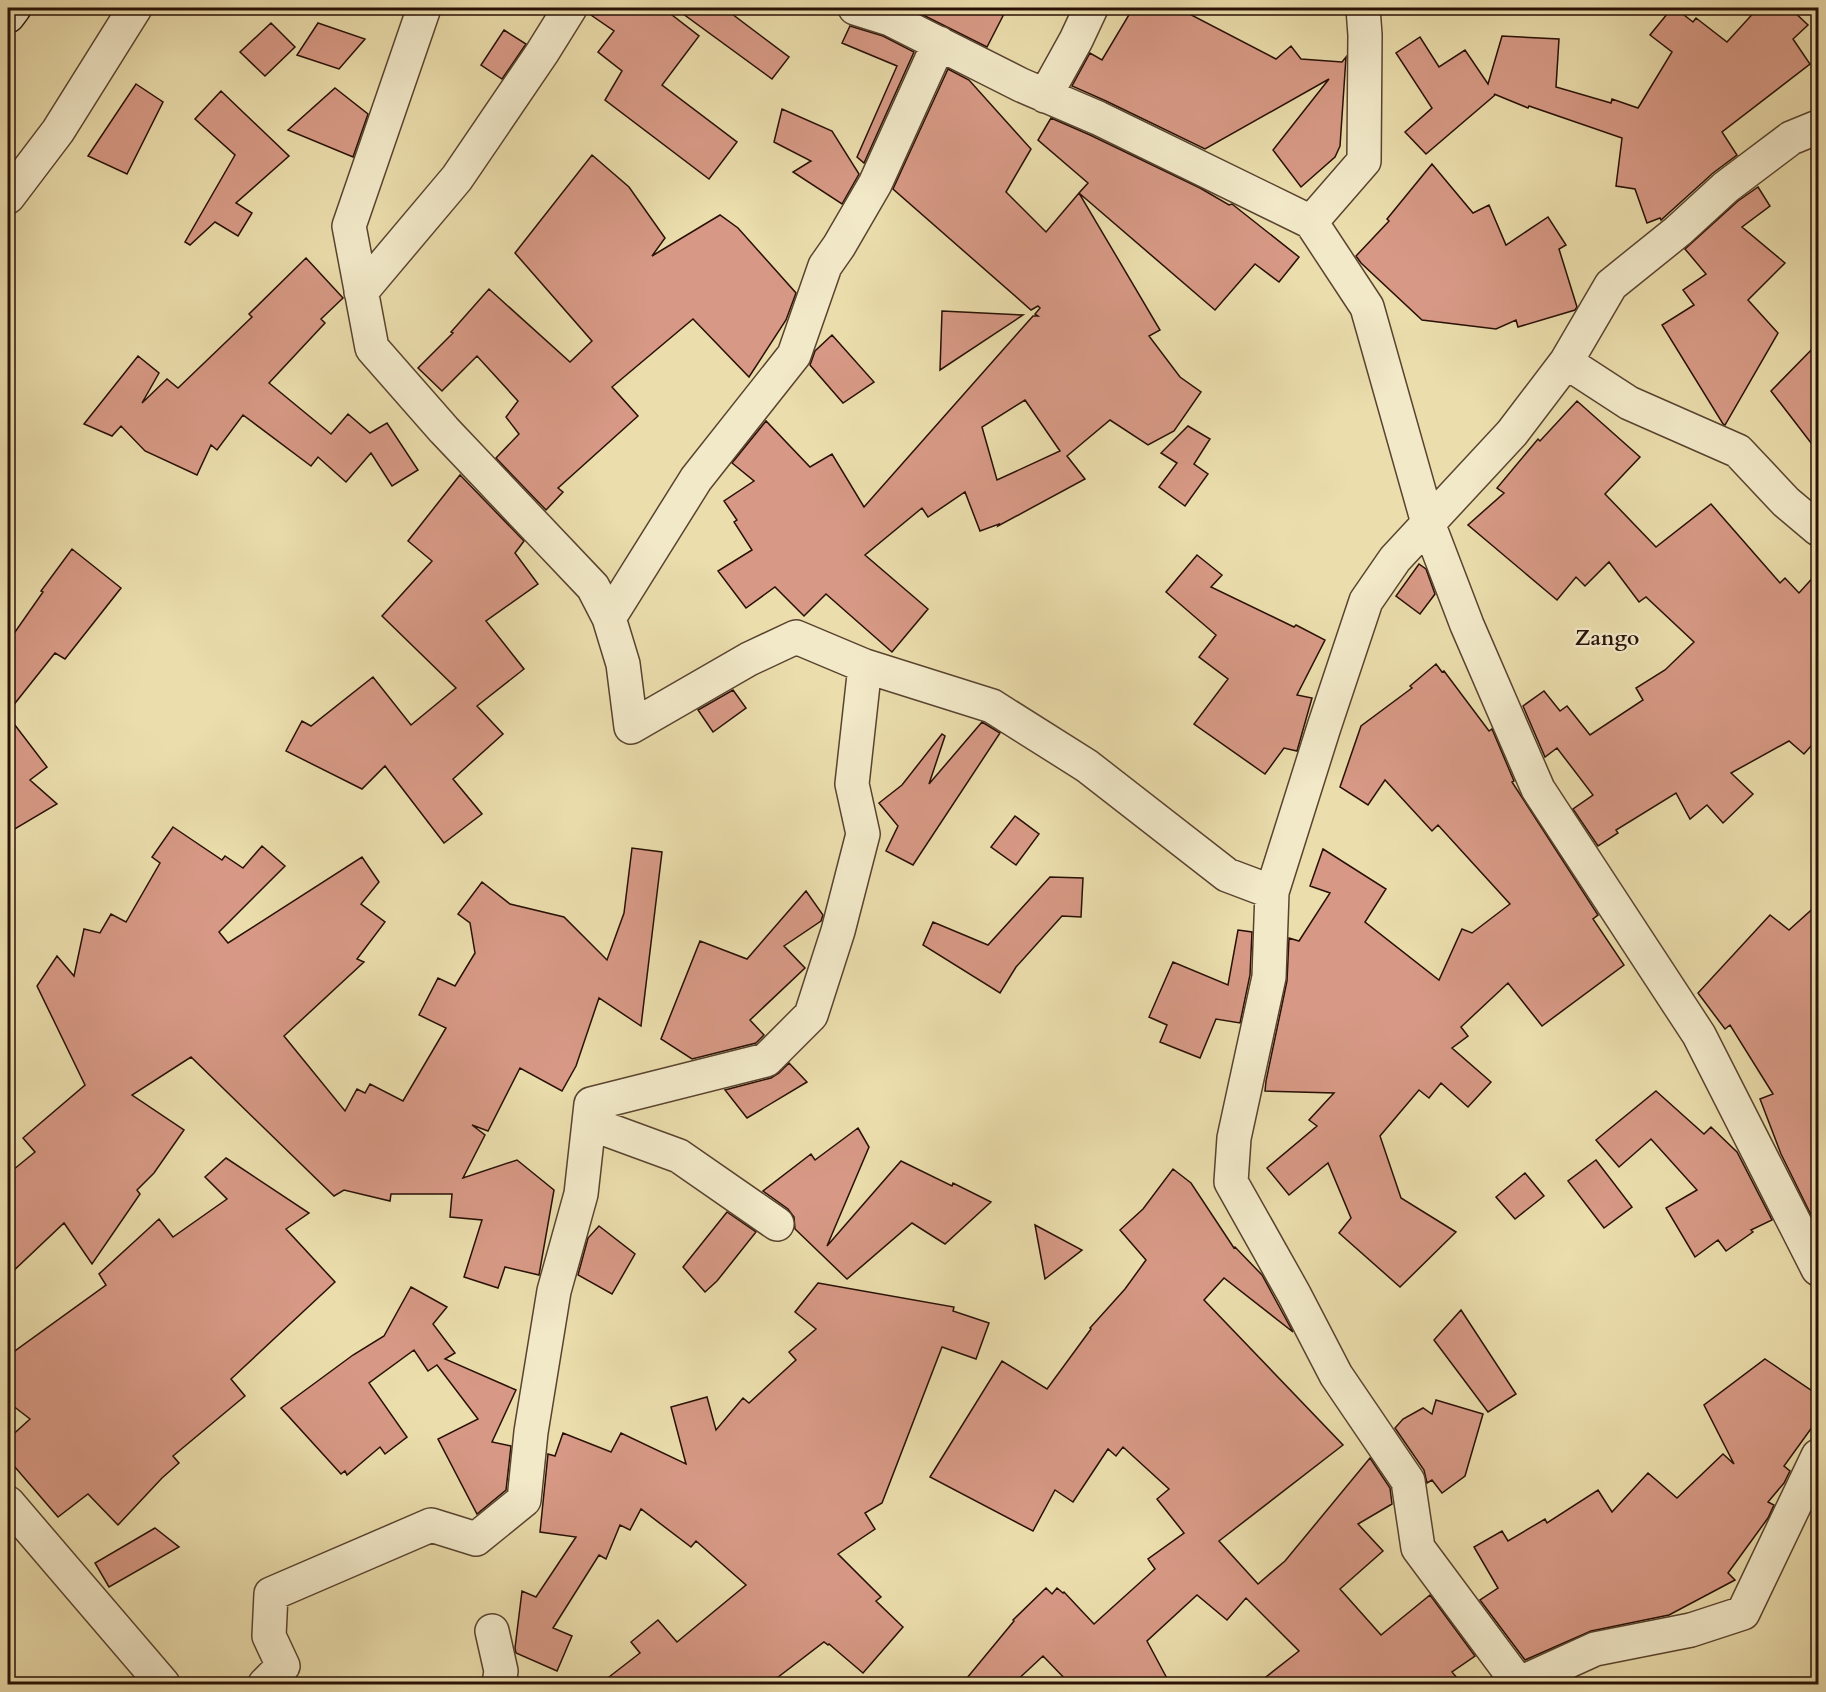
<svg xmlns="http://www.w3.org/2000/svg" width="1826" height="1692" viewBox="0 0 1826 1692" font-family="Cardo,serif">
<rect width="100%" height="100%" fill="#ebddac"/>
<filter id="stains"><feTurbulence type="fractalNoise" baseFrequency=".00333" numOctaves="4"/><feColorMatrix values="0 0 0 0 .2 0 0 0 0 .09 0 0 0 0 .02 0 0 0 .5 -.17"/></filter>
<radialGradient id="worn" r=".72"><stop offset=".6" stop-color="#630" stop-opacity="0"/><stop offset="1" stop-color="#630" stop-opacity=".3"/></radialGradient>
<path fill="#d79985" stroke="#281005" stroke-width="1.5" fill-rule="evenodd" d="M589,8H663L699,36L662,85L737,142L709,179L605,100L622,71L598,52L614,31L588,13Z
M675,8H724L789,57L772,79Z
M909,8H1007L987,47Z
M1133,8H1178L1276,59L1291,46L1301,59L1342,62L1346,57L1340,146L1335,157L1301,187L1273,150L1329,79L1205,149L1106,101L1072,86L1090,53L1102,60Z
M1672,8H1675L1693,22L1696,18L1727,42L1758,8H1790L1808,25L1793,39L1810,64L1722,132L1737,155L1713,173L1661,220L1660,218L1647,223L1635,189L1616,186L1622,138L1529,106L1528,108L1494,94L1495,95L1426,154L1405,132L1432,108L1396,53L1420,37L1439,67L1465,50L1488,84L1502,36L1559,39L1556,87L1611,103L1612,99L1638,108L1672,52L1650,35Z
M271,23L295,47L265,76L240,52Z
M318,23L365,39L339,69L297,55Z
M850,26L883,36L914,52L864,163L857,157L897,66L842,43Z
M504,30L526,44L502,79L481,65Z
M948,69L969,80L1031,149L1006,192L1046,232L1079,193L1160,330L1149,336L1180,377L1201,392L1174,431L1148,445L1110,420L1067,456L1085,479L998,526L999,524L980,531L965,492L928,517L922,508L865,555L928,609L892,652L826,594L804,616L775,587L746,608L718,571L752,550L734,522L737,520L724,501L754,481L732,463L766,421L810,467L832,454L864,507L1033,316H1038L1035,314L1040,308L1038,306L1031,310L893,189ZM1025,400L1060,451L997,480L982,427Z
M136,84L163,102L127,174L88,156Z
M335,88L368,114L353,157L288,130Z
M221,91L289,156L236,203L252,213L238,236L215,222L190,245L185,242L235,155L195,119Z
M782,109L832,131L859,174L842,204L793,172L811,161L774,142Z
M1051,118L1090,135L1200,188L1229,205L1232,204L1299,257L1279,282L1255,264L1215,310L1079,193L1088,183L1038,140Z
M592,155L629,187L665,238L652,256L720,215L738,228L796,293L786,320L749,377L693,319L612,387L638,416L558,488L563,492L546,510L496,458L519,434L506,417L518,401L477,356L442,391L418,368L453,333L451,332L489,289L570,362L592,341L515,253Z
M1432,164L1473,213L1489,205L1506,245L1548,217L1566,245L1559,249L1577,307L1575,310L1518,327L1516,320L1496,329L1422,320L1361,263L1356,256L1389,221L1387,219Z
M1758,187L1770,206L1742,227L1785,263L1748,300L1778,333L1725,425L1723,424L1662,325L1694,305L1683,290L1706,274L1685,249L1738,201Z
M306,258L343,298L321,319L325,323L269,383L331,434L348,414L370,433L387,423L418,470L392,486L371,453L346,482L318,457L311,466L243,415L217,450L211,445L197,475L145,451L121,426L112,436L84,424L138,356L159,373L142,403L167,379L178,388L252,317L249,314Z
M942,311L1023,315L940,370Z
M832,335L874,382L843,403L810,365L815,351Z
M1818,343V452L1771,391Z
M1577,401L1640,457L1605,494L1656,547L1711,504L1780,583L1785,578L1799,593L1818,572V738L1804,754L1789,741L1731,773L1753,794L1723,823L1707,805L1690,819L1676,793L1616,830L1618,833L1598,846L1573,809L1593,795L1557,748L1545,757L1523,706L1544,691L1560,711L1567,706L1590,735L1643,700L1636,688L1665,670L1694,642L1646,597L1639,602L1609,562L1585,586L1576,577L1557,600L1468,525L1504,493L1497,488L1538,439L1540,441Z
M1188,426L1210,439L1194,464L1208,474L1185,506L1159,487L1177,463L1161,453Z
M460,475L524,541L515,553L538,584L486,621L524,669L477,706L503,734L453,779L482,814L444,843L385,766L362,789L286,751L302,721L311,726L373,677L411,725L456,688L382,616L432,561L408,541Z
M72,549L121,588L65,659L55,653L8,712V642L43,592L41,591Z
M1197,555L1222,575L1211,587L1294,627L1296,625L1325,640L1297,695L1312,698L1297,751L1284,748L1265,774L1194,724L1228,679L1199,657L1216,635L1166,592Z
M1419,564L1426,569L1435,594L1420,614L1396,596Z
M1436,664L1442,672L1444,671L1489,731L1492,729L1514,781L1512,782L1598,915L1593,919L1624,965L1542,1026L1508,983L1461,1027L1468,1036L1452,1048L1491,1082L1468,1107L1441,1083L1429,1098L1419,1090L1380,1136L1401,1198L1456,1232L1400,1287L1339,1233L1351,1218L1328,1163L1289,1195L1267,1168L1317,1126L1309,1120L1334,1093L1265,1091L1266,1081L1287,981L1289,938L1299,941L1330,893L1310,886L1323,849L1386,889L1365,922L1439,980L1462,929L1472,933L1510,904L1438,825L1432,831L1385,780L1368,805L1340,787L1361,726L1412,688L1410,686Z
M733,690L746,708L713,732L698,710Z
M8,716L47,767L30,780L57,804L8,833Z
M982,722L1000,733L913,865L886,851L898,826L879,803L902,785L942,734L945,736L929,784Z
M1015,816L1039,834L1016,865L991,847Z
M173,827L222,860L225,856L243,868L262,846L285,866L219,932L228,943L362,857L379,882L361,904L385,922L357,959L364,962L284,1036L345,1111L357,1089L365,1093L370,1084L403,1101L446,1028L419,1015L438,978L455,986L475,953L470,923L458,914L482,882L510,904L564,917L607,960L624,913L632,848L662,852L641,1026L599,998L576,1066L562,1091L520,1068L488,1131L472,1125L485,1135L463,1178L517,1160L554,1190L539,1275L505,1267L498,1288L464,1277L482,1220L450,1217L452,1194H391L390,1201L344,1190L334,1196L191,1057L132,1095L184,1130L154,1173L137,1190L140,1194L92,1264L64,1223L8,1276V1174L35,1152L23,1138L85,1085L37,986L57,956L74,976L84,929L100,933L111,914L126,922L160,863L152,857Z
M1050,877L1083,878L1081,917L1062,916L1016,967L1000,993L923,945L933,922L988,945Z
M806,891L823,915L821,921L784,946L805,968L750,1020L764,1035L756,1043L692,1059L661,1039L700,941L747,959Z
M1818,904V1229L1781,1154L1760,1099L1773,1094L1730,1025L1725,1029L1698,993L1770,915L1789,930Z
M1238,930L1252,932L1250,975L1240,1023L1216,1019L1200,1058L1160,1042L1167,1025L1149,1017L1173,962L1228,985Z
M789,1063L807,1082L747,1118L725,1090L771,1078L779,1073Z
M1656,1091L1704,1134L1711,1127L1737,1152L1772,1220L1751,1230L1753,1232L1726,1251L1718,1240L1695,1257L1666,1208L1697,1190L1651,1139L1619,1167L1596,1140Z
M858,1128L869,1147L827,1246L901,1161L952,1186L953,1183L991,1202L945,1244L912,1223L847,1279L795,1229L794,1217L788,1209L763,1191L811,1154L815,1160Z
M226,1158L309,1213L286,1229L335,1282L231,1379L245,1396L173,1456L179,1463L162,1478L118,1525L88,1494L58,1517L8,1459V1439L30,1419L8,1402V1356L106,1285L99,1274L159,1219L173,1237L227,1199L205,1177Z
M1596,1160L1632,1207L1604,1228L1568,1181Z
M1173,1169L1191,1183L1234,1248L1235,1247L1262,1275L1293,1332L1224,1278L1204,1300L1343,1445L1219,1541L1258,1584L1285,1561L1370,1458L1390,1488L1392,1504L1358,1524L1383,1551L1340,1589L1381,1635L1430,1595L1475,1656L1452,1672L1462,1684H1257L1299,1651L1246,1598L1227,1620L1197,1595L1147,1641L1170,1684H1070L1043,1656L1013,1684H962L1014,1621L1013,1620L1046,1588L1052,1594L1057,1588L1063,1593L1064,1592L1094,1624L1155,1569L1148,1559L1184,1533L1157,1499L1169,1489L1123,1447L1116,1456L1108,1449L1073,1502L1055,1490L1033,1531L930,1477L1002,1361L1047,1389L1091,1329L1090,1328L1125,1289L1146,1260L1120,1230L1143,1209Z
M1525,1173L1544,1196L1515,1219L1496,1197Z
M727,1212L756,1232L717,1281L705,1292L683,1267Z
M1035,1225L1082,1250L1045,1279Z
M599,1226L635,1254L612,1294L578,1275L588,1238Z
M818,1283L954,1307L953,1311L989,1323L976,1359L942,1347L882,1503L865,1513L875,1529L838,1554L881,1597L876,1601L903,1627L863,1673L829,1644L828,1645L824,1642L769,1684H600L640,1653L631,1642L658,1620L677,1642L746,1585L696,1541L691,1547L641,1509L630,1530L620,1525L606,1559L599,1555L553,1628L572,1636L557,1671L516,1653L515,1648L522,1591L536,1597L576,1537L540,1532L548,1454L555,1456L563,1433L611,1452L621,1433L686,1464L671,1407L707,1397L716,1430L743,1398L749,1403L796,1360L789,1352L816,1329L795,1312Z
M411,1287L447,1307L433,1324L455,1353L445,1359L516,1390L492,1442L511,1446L506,1490L477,1514L438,1439L478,1419L437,1365L428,1371L414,1350L369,1383L407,1437L385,1454L380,1447L347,1475L345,1471L341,1474L281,1408L353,1355L384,1336Z
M1461,1310L1516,1394L1488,1412L1434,1340Z
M1765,1359L1818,1395V1419L1784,1466L1790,1471L1784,1483L1768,1502L1774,1505L1768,1518L1728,1573L1735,1580L1669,1615L1591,1631L1525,1660L1480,1600L1498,1588L1474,1547L1502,1531L1508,1541L1545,1519L1547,1523L1598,1490L1612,1512L1648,1473L1677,1498L1723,1454L1734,1464L1704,1405Z
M1436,1400L1483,1414L1465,1476L1442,1493L1432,1480L1427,1483L1424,1470L1395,1428L1403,1419L1423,1408L1432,1414Z
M155,1528L179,1547L109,1587L95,1563Z"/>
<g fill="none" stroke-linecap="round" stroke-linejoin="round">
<g stroke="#59432f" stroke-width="36">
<path id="street" d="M855,8L890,19L1021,85L1098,118L1311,222L1367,307L1428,523L1467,625L1538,789L1699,1035L1818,1269
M1045,96L1076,40L1091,8
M8,197L58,131L135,8
M1311,222L1364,161L1365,35L1363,8
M361,292L457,178L542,53L570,8
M1566,362L1629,403L1738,451L1786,502L1818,529
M609,618L696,479L794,355L825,266L839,246L875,184L939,43
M865,666L992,706L1087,766L1227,875L1272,892L1324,727L1366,601L1395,559L1512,433L1566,362L1611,285L1678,231L1726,187L1791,138L1818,127
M1272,892L1269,977L1234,1138L1231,1182L1294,1294L1336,1375L1408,1481L1418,1548L1519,1684
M589,1123L679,1156L777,1224
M8,1503L163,1684
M492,1631L501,1671L499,1684
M265,1684L283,1666L269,1636L271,1594L431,1525L476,1539L524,1500L531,1432L554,1291L581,1194L591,1104L766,1060L811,1015L838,931L863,834L852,784L865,666L796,637L749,659L631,727L623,664L609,618L593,587L444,430L372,348L349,226L424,8
M1518,1684L1595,1649L1691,1630L1743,1613L1818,1456"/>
</g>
<g stroke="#281005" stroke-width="36">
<path id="secondary" d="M8,16L14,8"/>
</g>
<use href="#street" stroke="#f2e9c9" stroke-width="33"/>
<use href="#secondary" stroke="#f2e9c9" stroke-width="33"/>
</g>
<g text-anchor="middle" stroke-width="4.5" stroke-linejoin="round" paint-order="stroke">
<g font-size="21" font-weight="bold" fill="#281005" stroke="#f2e9c9">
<text x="1607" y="645">Zango</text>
</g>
</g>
<rect width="1826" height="1692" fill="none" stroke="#ebddac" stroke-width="30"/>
<rect x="9" y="9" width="1808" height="1674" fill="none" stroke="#281005" stroke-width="3"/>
<rect x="15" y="15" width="1796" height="1662" fill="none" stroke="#281005" stroke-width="1.5"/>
<rect width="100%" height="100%" filter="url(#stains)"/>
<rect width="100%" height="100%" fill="url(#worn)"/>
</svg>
